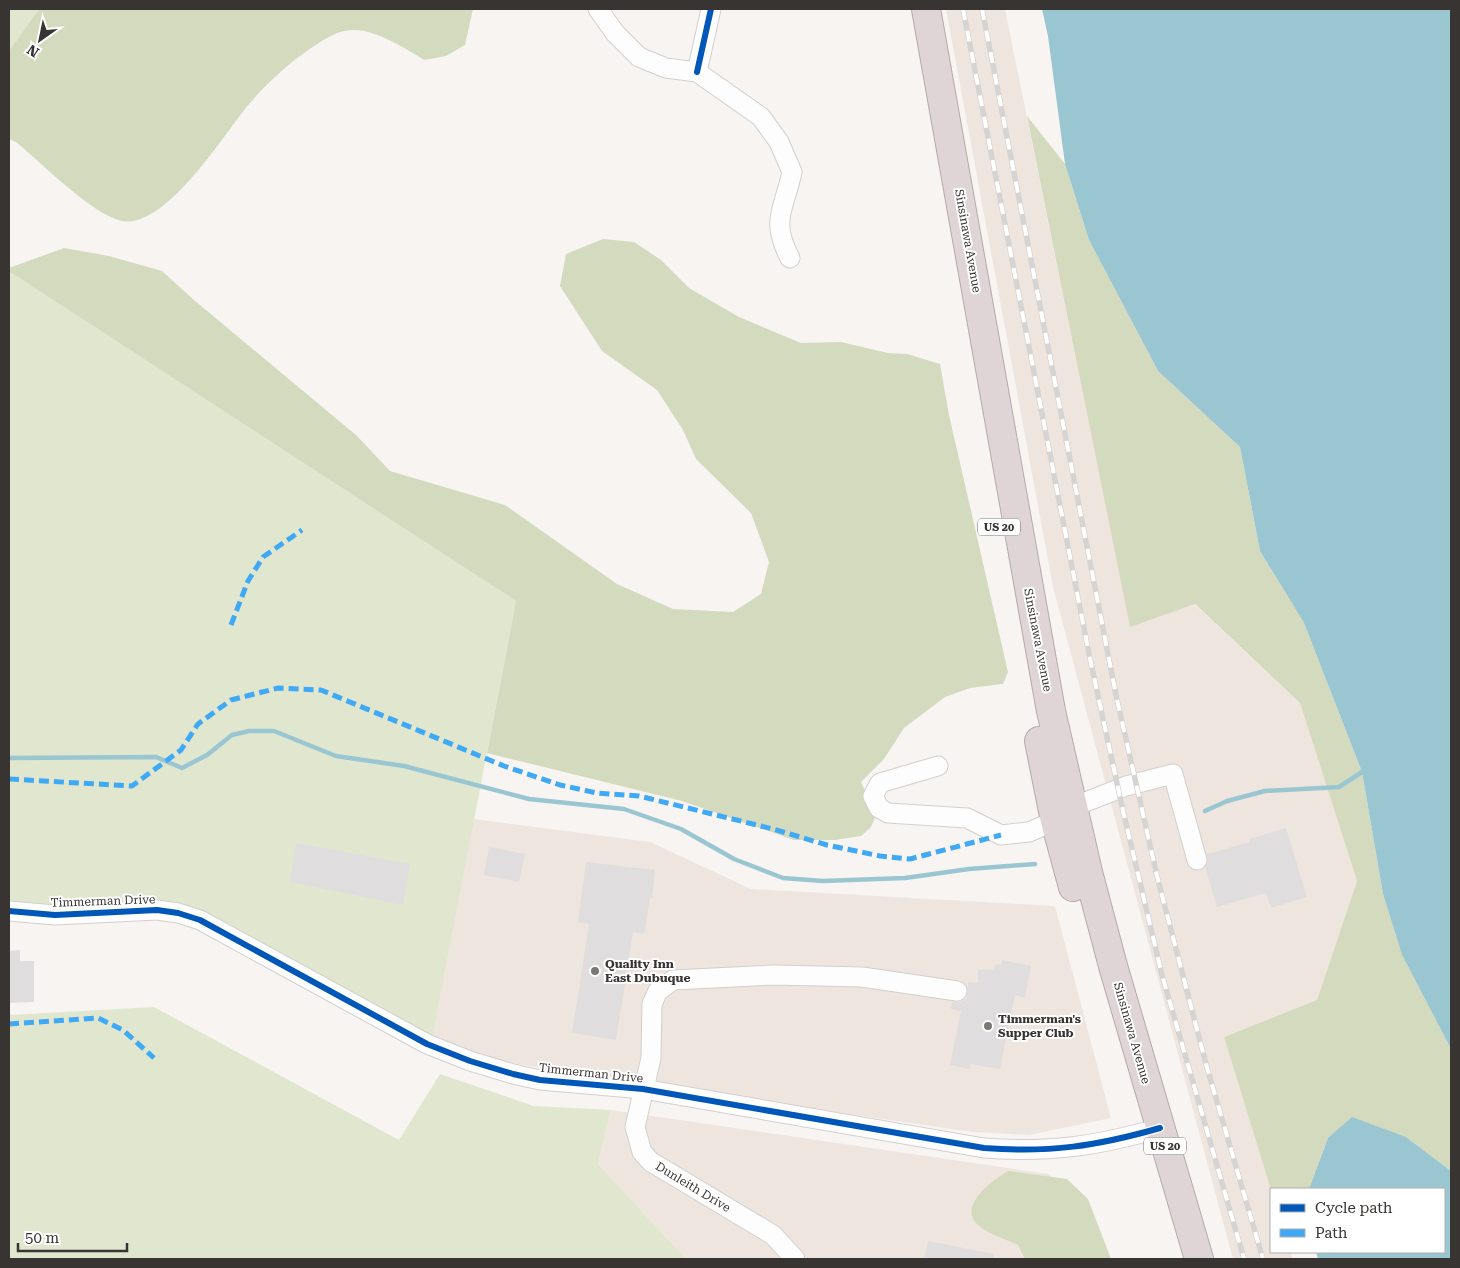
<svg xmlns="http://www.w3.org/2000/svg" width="1460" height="1268" viewBox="0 0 1460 1268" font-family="'Roboto Serif',serif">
<rect width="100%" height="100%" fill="#f8f4f2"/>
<path fill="#efe5df" d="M946,9H1005L1130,626L1194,604L1300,703L1357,881L1317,1000L1224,1037L1271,1190V1252H1290L1293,1259H1233L1053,587Z
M474,819L650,842L751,889L1055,906L1111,1118L1029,1135L972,1132L569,1073L503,1061L432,1040Z
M611,1110L1049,1174L1079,1222L1086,1259H686L598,1164Z"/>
<path fill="#e1e6cf" d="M9,9H39L9,51Z
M9,269L516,601L432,1040L183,908L150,901H117L56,907L9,903Z
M154,1007L399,1140L440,1074L534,1106L611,1110L598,1164L686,1259H9V1015Z"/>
<path fill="#d4dabd" d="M39,9H473L465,45L446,56L424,60C407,49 376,30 355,30C339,29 327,38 314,46C290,62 268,82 249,104C224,134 166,229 122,221C91,214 42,163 16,142L9,139V51Z
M1027,116L1065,164L1089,240L1158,371L1240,447L1260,551L1304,623L1362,772L1383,894L1402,955L1451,1049V1171L1406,1137L1328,1138L1309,1189L1271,1190L1224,1037L1317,1000L1357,881L1300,703L1195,604L1130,627Z
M603,239L634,242L661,260L689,288L739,317L801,343L841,342L888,353L907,354L940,364L949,415L1008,672L1003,684L970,688L945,697L904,728L884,759L861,782L876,815L871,827L861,836L835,840H794L682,801L487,753L516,601L9,271V268L64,248L109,256L162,271L194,300L356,435L390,471L505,505L617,584L673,609L733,612L761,594L769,562L751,513L696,459L683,430L657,390L602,351L560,286L566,254Z
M1008,1171L1067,1179L1088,1199L1111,1259H1025L1018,1245C1005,1239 987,1234 977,1224C958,1205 994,1179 1008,1171Z"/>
<path fill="#9ac6d2" d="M1042,9H1451V1049L1402,955L1383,894L1362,772L1304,623L1260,551L1240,447L1158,371L1089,240L1065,164L1048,36Z
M1352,1117L1406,1137L1451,1171V1259H1318L1316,1252H1444V1189H1309L1328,1138Z"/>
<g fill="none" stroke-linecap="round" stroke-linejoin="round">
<path stroke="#9ac6d2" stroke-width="4.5" d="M9,758L156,757L182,768L207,755L232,735L249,731H274L336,756L404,766L529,799L624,809L681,829L734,859L783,878L823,881L905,878L969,869L1035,864
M1205,811L1227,801L1265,791L1339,787L1362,772"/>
</g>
<path fill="#e0ddde" d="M1286,828L1307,897L1271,908L1266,893L1217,907L1205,867L1208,862L1207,854L1250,842L1249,839Z
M296,843L410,864L403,905L290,882Z
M489,847L525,854L519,882L484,875Z
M586,862L655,870L652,899L650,898L644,934L633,932L616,1040L572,1033L589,924L578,922Z
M20,950V961H34V1002L9,1003V951Z
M1002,960L1031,966L1025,998L1015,995L1000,1069L971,1064L970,1069L950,1065L961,1011L951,1009L952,1002H961L967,998L968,982L978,983V969L994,970L995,964L1002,965Z
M928,1241L994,1254L993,1259H924Z"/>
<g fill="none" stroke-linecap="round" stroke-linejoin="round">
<g stroke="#d2cfcd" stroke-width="21">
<path id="minor" d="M598,9L615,33L639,57L666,68L697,72L761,117L779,142L792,172C784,210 770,220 790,258
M697,72L711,9
M938,766L880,783L873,796L879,808L888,813L967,818L1001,835L1029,832L1055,821L1073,807L1126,786L1173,774L1197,860
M9,911L55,915L157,910L178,913L200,920L427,1044L470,1061L513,1074L540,1080L643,1089L984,1148C1050,1153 1097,1146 1160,1128
M795,1259L773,1235L663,1169L651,1162L642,1152L635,1127L651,1058L652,1004L658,991L673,980L774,975L862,977L957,991"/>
</g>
<g stroke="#b6a9a9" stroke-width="30">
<path id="highway" d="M926,9L1051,711L1088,872L1113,966L1199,1259
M1039,741L1055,821L1073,887"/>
</g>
<use href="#minor" stroke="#fefdfd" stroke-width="19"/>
<use href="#highway" stroke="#e0d5d6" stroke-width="28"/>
<g stroke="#d5d4d3" stroke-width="5.5">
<path id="rail" d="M963,9L1089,654L1123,811L1162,975L1244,1259
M982,9L1116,695L1157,876L1206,1064L1263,1259"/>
</g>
<use href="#rail" stroke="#fff" stroke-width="4" stroke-dasharray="11" stroke-linecap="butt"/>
<path stroke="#3fa9f5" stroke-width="5" stroke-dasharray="10 5" stroke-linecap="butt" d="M231,625L248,581L263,557L302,530
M9,779L132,786L181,750L198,724L231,700L278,688L321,690L504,766L560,785L597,793L639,796L773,829L827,845L880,856L910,859L1001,835
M9,1024L98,1018L123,1030L154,1058"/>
<g stroke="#fff" stroke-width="9">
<path id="cycleway" d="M697,72L711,9
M9,911L55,915L157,910L178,913L200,920L427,1044L470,1061L513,1074L540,1080L643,1089L984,1148C1050,1153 1097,1146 1160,1128"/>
</g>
<use href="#cycleway" stroke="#0057b8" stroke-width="6"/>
</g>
<g fill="#7b7775" stroke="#fff" stroke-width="2">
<circle cx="595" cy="971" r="5"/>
<circle cx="988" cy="1026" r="5"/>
</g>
<g text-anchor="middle" stroke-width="4" stroke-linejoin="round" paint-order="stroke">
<g fill="#fff" stroke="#737170" stroke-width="1">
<rect x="978" y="518.5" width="42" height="17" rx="4"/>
<rect x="1144" y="1137.5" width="42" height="17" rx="4"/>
</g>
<g font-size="11" font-weight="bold" fill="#373432">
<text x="999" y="531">US 20</text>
<text x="1165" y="1150">US 20</text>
</g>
<g font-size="12" fill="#373432" stroke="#fff">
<text transform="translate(968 241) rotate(80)" y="4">Sinsinawa Avenue</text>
<text transform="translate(1038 640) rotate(79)" y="4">Sinsinawa Avenue</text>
<text transform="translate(103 901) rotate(-2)" y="4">Timmerman Drive</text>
<text transform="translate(1132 1033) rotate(74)" y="4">Sinsinawa Avenue</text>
<text transform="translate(591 1073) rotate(6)" y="4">Timmerman Drive</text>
<text transform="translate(693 1187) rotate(31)" y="4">Dunleith Drive</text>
</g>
<g font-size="12" font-weight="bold" fill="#373432" stroke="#fff" text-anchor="start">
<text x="605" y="968">Quality Inn<tspan x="605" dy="14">East Dubuque</tspan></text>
<text x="998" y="1023">Timmerman's<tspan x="998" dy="14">Supper Club</tspan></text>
</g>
</g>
<rect width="1460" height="1268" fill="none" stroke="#373432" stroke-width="20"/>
<rect x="1270" y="1188" width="175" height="65" fill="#ffffff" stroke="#afaead"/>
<rect x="1280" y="1204" width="25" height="8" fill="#0057b8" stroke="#afaead"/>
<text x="1315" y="1213" font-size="15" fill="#373432">Cycle path</text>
<rect x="1280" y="1229" width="25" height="8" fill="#3fa9f5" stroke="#afaead"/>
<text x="1315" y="1238" font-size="15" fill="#373432">Path</text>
<g transform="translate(40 40) rotate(213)" stroke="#ffffff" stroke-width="4" paint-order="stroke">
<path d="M0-4L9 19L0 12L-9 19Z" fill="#373432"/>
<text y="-8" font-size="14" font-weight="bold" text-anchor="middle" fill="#373432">N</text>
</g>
<path d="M18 1243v8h109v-8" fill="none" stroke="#373432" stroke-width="2.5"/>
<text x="25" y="1243" font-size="15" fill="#373432" stroke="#ffffff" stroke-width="4" paint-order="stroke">50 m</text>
</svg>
